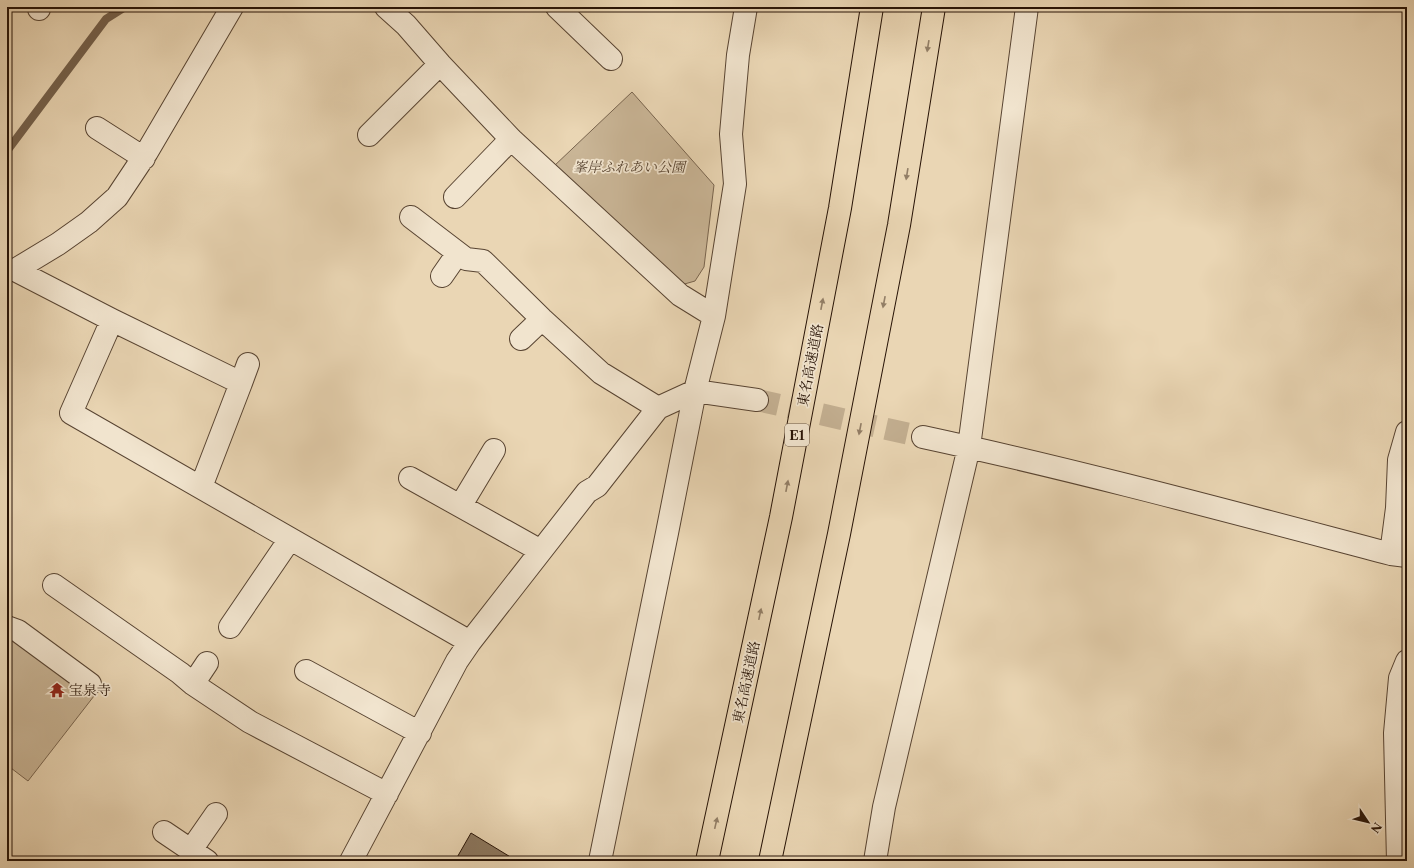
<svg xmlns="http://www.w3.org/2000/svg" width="1414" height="868" viewBox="0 0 1414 868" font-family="'Libre Caslon Text','Noto Serif JP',serif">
<rect width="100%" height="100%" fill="#ead6b4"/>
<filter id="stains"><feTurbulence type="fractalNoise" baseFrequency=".005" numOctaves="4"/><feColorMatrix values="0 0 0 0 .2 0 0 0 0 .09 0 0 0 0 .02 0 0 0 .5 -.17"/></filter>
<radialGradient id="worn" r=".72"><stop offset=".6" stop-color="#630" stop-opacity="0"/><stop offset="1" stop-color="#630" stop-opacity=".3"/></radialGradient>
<path fill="#c9b596" stroke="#78644e" d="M632,92L714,185L704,267L695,281L681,285L553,167Z
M7,635L25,642L94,696L28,781L7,765Z"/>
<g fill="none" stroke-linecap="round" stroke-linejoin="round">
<path stroke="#74604b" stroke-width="8" d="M7,151L106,19L125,7"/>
</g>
<path fill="#8c7860" stroke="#271306" d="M471,833L517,861H455Z"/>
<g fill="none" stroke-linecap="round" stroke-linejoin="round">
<path stroke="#c3af91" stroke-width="22" stroke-dasharray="22 11" stroke-linecap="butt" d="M757,400L923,437"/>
<g stroke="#584432" stroke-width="24">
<path id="minor" d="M386,7L406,25L440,64L511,139L680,295L714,316
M557,7L611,59
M39,9V7
M97,128L144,158
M369,135L440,64
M455,197L511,139
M411,217L466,259L483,261L542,319L601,373L658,408
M7,270H15L58,244L89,222L117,197L147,152L232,7
M15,270L112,320L241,383L201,487
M442,276L458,253
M112,320L71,413L470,642
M521,339L542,319
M241,383L248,364
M923,437C1080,471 1235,513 1391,554L1407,556
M410,478L541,551
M461,505L494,450
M1391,554L1397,508L1399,460L1407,432
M54,585L180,673L193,684L250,722L387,794
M7,627L18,631L90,684
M230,627L290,539
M306,671L420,733
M193,684L207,663
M164,832L207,861
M191,850L216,814
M351,861L457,661L470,642L587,492L597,486L658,408L695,391L757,400
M600,861L667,533L695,391L714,316L735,184L731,134L738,55L746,7
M875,861L884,807L969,447L1027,7
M1398,861L1395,733L1400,678L1407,661"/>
</g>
<g stroke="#271306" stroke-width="24">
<path id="highway" d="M707,861L781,517L840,208L872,7
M770,861L839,534L899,225L934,7"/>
</g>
<use href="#minor" stroke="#f1e4ce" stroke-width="22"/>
<use href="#highway" stroke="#ead6b4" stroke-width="22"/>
</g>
<defs><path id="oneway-solid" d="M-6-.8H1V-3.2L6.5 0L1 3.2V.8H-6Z"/></defs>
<g fill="#927e66">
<use href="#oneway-solid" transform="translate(928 46) rotate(99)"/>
<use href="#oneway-solid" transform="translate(907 174) rotate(99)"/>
<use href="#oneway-solid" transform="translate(884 302) rotate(101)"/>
<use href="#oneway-solid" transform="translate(822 304) rotate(-79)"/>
<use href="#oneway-solid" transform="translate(860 429) rotate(101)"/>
<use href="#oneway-solid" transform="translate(787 486) rotate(-79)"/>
<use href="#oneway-solid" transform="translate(760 614) rotate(-78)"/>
<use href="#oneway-solid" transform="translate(716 823) rotate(-77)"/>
</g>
<defs>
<g id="temple-bare" transform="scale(1.2)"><path d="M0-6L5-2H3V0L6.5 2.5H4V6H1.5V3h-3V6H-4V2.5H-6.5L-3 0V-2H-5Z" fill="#8f2418" stroke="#f1e4ce" stroke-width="2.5" paint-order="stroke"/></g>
</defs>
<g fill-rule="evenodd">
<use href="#temple-bare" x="57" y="690"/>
</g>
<g text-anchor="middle" stroke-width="3.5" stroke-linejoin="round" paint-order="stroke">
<rect fill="#f1e4ce" stroke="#645242" stroke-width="1" x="785" y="424" width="24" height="22" rx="3"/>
<g font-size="13" font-weight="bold" fill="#271306">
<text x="797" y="440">E1</text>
</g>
<g font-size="14" font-style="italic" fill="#584431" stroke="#f1e4ce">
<text x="629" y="172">峯岸ふれあい公園</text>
</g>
<g font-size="14" fill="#271306" stroke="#f1e4ce">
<text transform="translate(810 365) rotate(-79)" y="5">東名高速道路</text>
<text transform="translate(746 682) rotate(-78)" y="5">東名高速道路</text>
</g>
<g font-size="14" fill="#271306" stroke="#f1e4ce" text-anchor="start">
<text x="69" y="695">宝泉寺</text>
</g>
</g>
<rect width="1414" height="868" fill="none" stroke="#ead6b4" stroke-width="24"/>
<rect x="8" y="8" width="1398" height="852" fill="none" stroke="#271306" stroke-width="2"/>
<rect x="12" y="12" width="1390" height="844" fill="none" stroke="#271306"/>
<g transform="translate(1368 822) rotate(125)" stroke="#f1e4ce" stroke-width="3" paint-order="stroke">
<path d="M0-3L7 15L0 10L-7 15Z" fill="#271306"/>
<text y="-6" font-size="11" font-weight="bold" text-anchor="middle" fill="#271306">N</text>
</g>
<rect width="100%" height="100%" filter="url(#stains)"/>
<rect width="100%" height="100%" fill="url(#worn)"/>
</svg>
